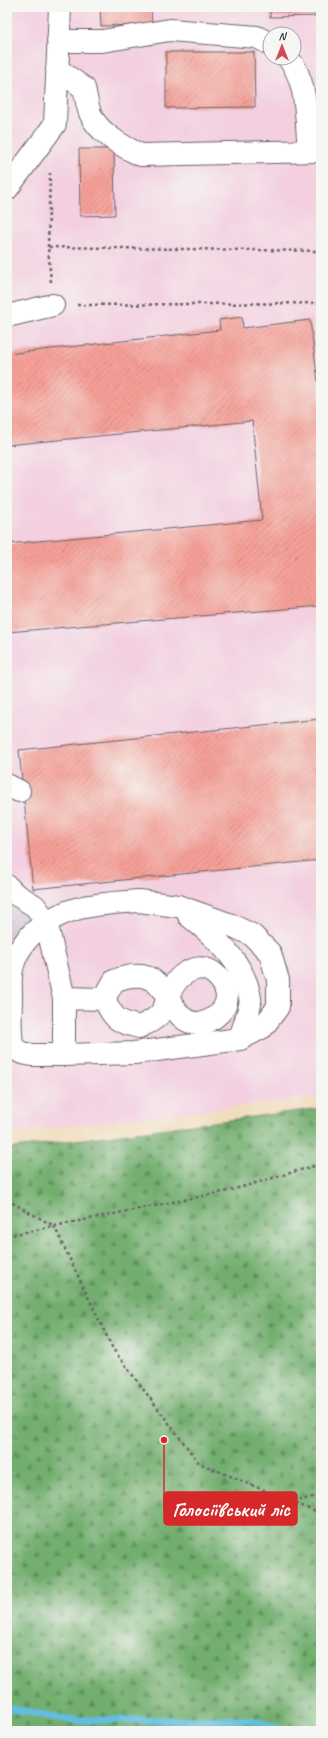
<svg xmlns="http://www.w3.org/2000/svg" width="328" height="1738" viewBox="0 0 328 1738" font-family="Caveat,sans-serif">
<defs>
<pattern id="industrial-furrows" width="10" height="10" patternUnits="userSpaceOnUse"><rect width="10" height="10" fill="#cfbdcf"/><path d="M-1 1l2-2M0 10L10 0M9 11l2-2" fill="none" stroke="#b1a2b3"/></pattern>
<pattern id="forest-firs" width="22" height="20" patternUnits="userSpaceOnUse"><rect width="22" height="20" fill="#72ae6e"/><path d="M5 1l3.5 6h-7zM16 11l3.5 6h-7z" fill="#5d8d5c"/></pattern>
<pattern id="building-hatch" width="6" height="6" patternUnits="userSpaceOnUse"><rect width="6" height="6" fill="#f6a098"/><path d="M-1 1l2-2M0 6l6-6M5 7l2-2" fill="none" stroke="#c7827d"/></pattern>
</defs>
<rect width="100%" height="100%" fill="#f6f6f2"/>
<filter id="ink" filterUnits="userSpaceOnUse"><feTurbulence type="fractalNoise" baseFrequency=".025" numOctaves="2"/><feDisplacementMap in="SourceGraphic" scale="8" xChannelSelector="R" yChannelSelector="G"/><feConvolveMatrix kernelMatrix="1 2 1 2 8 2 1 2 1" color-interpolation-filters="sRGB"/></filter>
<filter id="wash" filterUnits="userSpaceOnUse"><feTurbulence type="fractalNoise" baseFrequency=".012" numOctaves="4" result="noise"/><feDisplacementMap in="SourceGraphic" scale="16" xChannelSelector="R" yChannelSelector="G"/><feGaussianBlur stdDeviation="0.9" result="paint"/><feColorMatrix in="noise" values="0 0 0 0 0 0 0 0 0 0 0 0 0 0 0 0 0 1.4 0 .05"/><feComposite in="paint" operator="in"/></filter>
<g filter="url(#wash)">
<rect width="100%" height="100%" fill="#f1ddbe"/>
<path fill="#f3cfe0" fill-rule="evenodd" d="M7,7H321V1097L7,1133V939L30,915L7,906ZM270,34H294V58H270Z"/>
<path fill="url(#industrial-furrows)" d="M7,906L31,915L7,939Z"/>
<path fill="url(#forest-firs)" stroke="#4a6854" d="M321,1108V1731H7V1149Z"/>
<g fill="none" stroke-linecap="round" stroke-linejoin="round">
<path stroke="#62bee0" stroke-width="7" d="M7,1708L70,1720H252L288,1731"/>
</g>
<g id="blocks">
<path fill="url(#building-hatch)" d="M100,7H151L152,25L101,26Z
M270,7H321V16L270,17Z
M166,52H254L255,107L166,108Z
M79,149H114L115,215L80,216Z
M242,317L243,328L310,320L321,406V606L7,632V544L262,520L252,421L7,445V354L220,330L219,320Z
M321,719V860L33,889L19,750Z"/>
</g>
</g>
<g filter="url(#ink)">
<use href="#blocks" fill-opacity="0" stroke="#6a6369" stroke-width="1"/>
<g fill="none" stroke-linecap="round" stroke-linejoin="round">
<g stroke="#6a6369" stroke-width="24">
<path id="minor" d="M58,41H102L170,30L257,37L270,44
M288,58C308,80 306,122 309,151
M57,69L84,88C86,96 87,105 90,113C97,132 123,147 141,155L321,151
M7,189L55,124L60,7
M7,316L53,305
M7,785L19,791
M7,886L15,894L35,906L46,921L64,998V1055
M139,901L178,906L229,924L252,935L270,953L278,980V1007L263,1027L240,1039L134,1053L64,1055H32L22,1053L13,1048C9,1031 11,1014 11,996C11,987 10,977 12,969C15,954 23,943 33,933C64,904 99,904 139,901Z
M189,916C215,937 245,963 250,998C252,1006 242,1029 240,1039
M64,998L104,999
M104,999C115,1020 116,1021 139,1027C147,1023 158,1019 163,1010C165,1007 166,1002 167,999C172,985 180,973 195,969C209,965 222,978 226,991C231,1007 213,1023 198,1023C163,1024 174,957 114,981L104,999"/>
</g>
<path stroke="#6a6369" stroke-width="2.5" stroke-dasharray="3 3" stroke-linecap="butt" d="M48,247L50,173
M51,282L48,247L321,251
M77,305L321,303
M7,1200L54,1226L228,1191L321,1164
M7,1236L54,1226L113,1349L199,1463L321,1514
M293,1502L321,1495"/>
<use href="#minor" stroke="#fff" stroke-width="22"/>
</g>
</g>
<path fill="none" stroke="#d62828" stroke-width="1.5" d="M164 1440L164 1509"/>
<circle fill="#d62828" stroke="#f6f6f2" stroke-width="1.5" cx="164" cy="1440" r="4"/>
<rect fill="#d62828" stroke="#d62828" stroke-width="1.5" x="164" y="1492" width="133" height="33" rx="4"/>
<g font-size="21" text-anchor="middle" font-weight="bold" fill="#fff">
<text x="231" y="1516">Голосіївський ліс</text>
</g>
<rect width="328" height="1738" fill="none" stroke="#f6f6f2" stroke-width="24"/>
<g transform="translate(282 46)"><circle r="19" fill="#f6f6f2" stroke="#a1a1a9"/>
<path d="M0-3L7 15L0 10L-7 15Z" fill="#d1495b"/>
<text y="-6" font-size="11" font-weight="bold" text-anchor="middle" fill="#22223b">N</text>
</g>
</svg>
